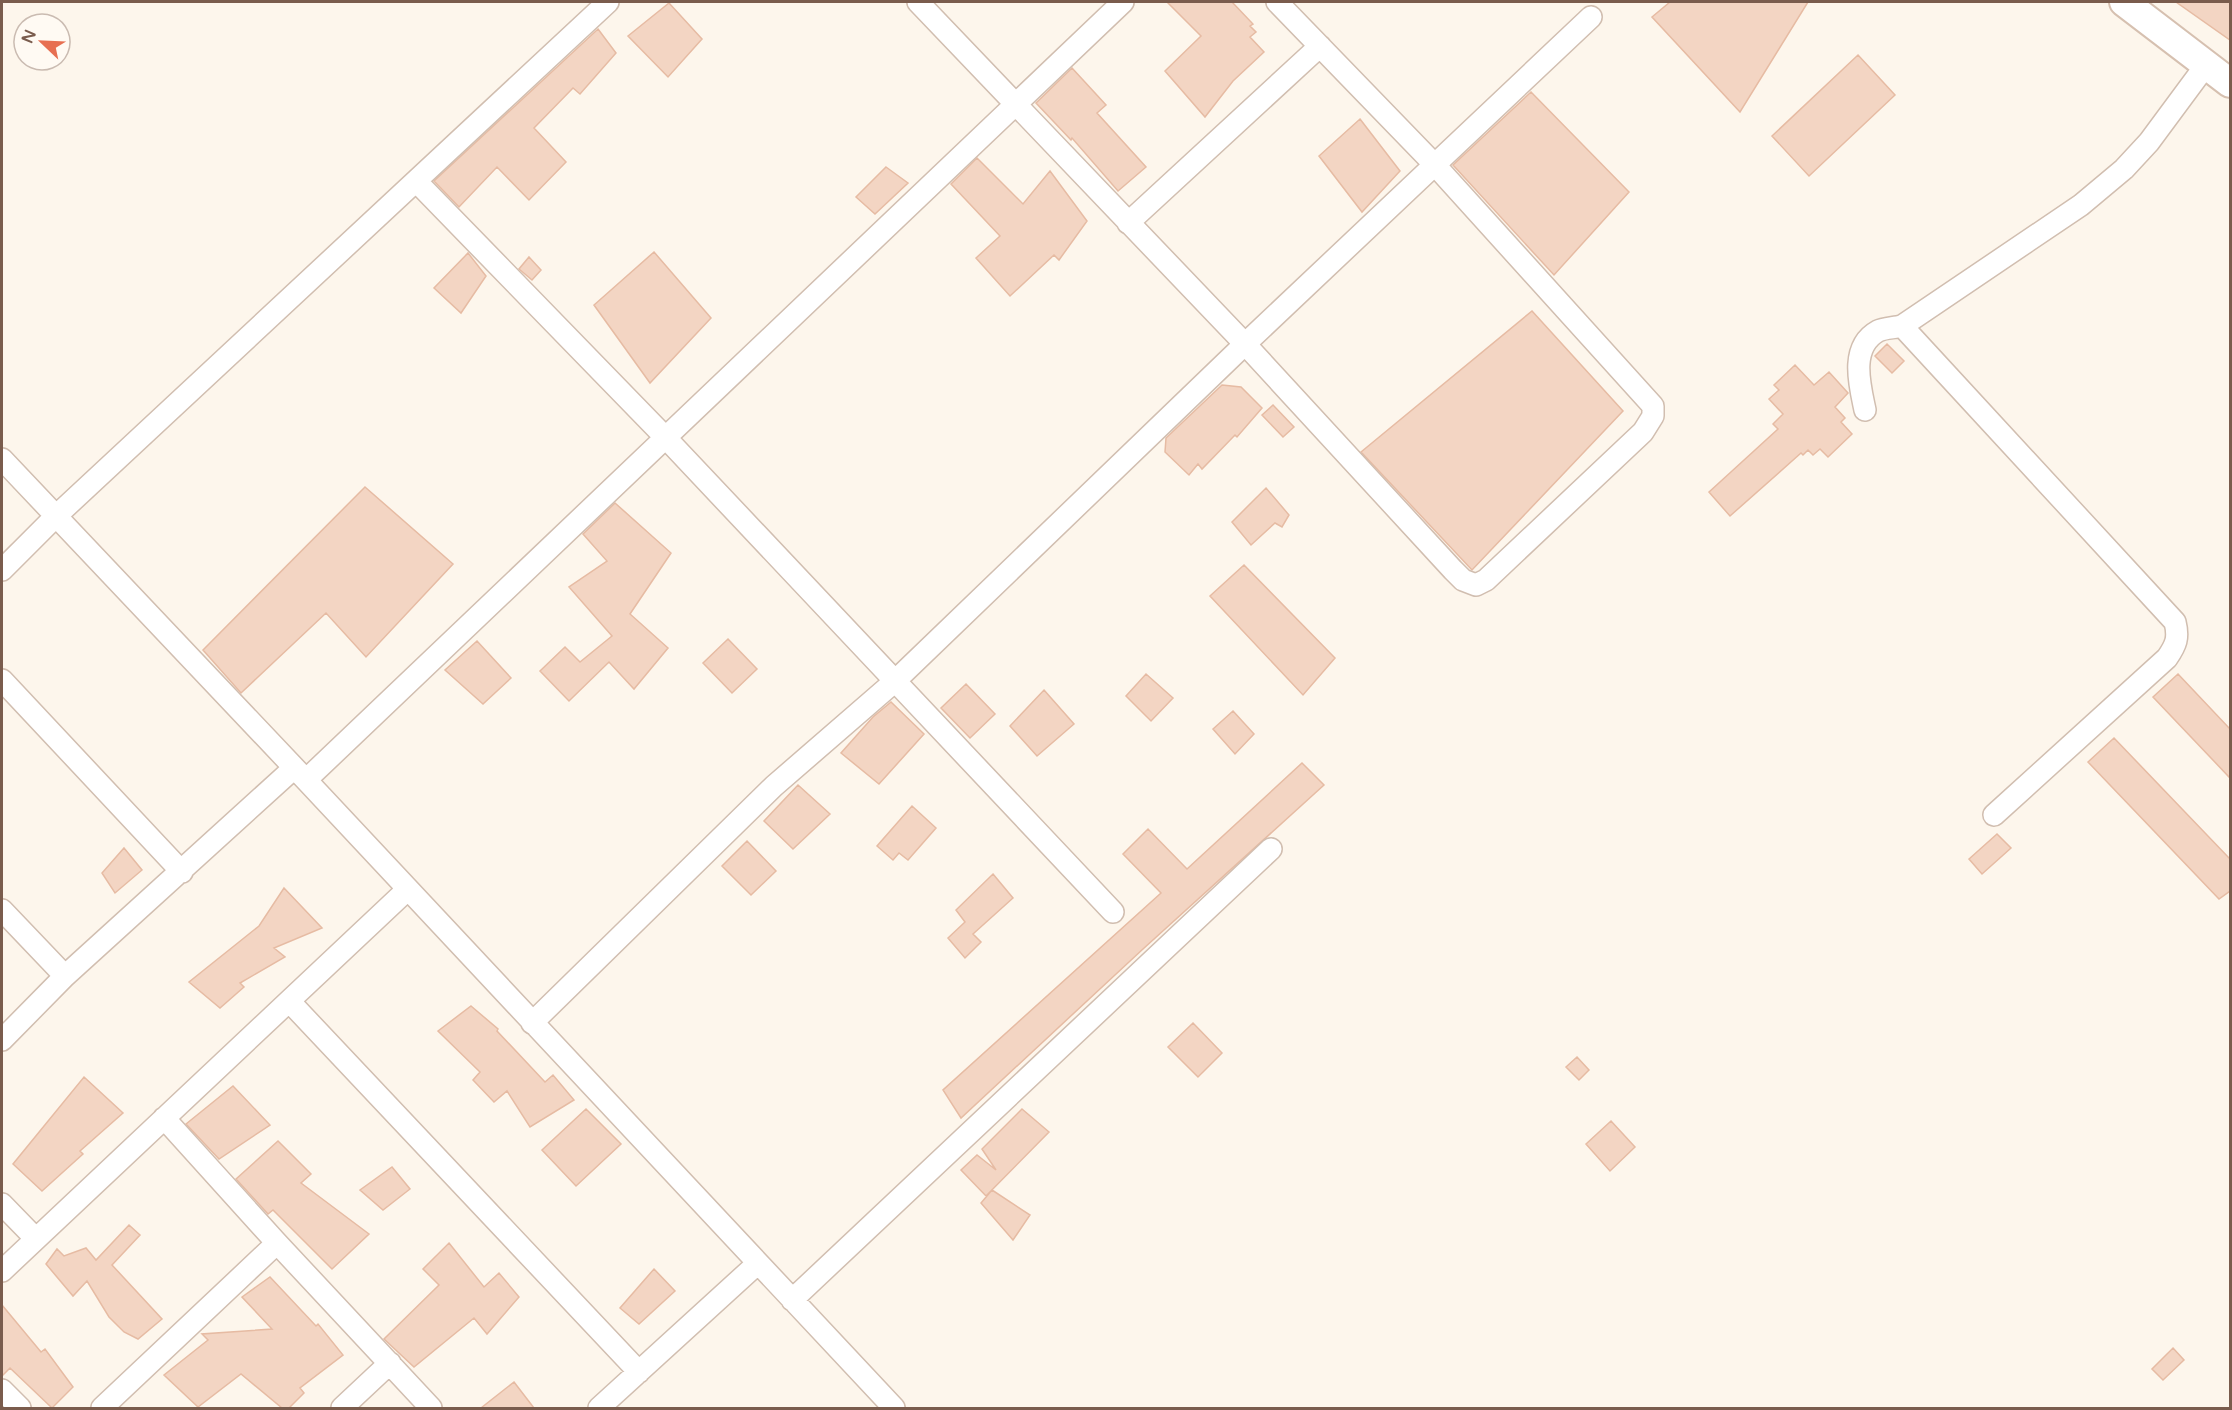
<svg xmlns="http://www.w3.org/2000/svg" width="2232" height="1410" viewBox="0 0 2232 1410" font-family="'Varela Round',sans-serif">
<rect width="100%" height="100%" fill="#fdf6ec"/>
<path fill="#f3d5c3" stroke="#e6bba3" stroke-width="1.5" d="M1167,2H1232L1253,24L1250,26L1256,32L1250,37L1264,52L1233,81L1205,117L1165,71L1201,36Z
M1670,2H1808L1740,112L1652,17Z
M2176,2H2230V40Z
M669,3L702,39L668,77L628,36Z
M598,29L616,53L580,94L573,88L534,128L566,162L529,200L497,167L459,207L434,181Z
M1858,55L1895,95L1809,176L1772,136Z
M1072,68L1106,105L1097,113L1146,167L1118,191L1072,138L1071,140L1036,103Z
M1531,92L1629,192L1554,275L1453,165Z
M1360,119L1400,171L1362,212L1319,156Z
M977,158L1023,204L1050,171L1087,221L1059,260L1054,255L1010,296L976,258L1000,236L951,184Z
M886,167L908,183L875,214L856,197Z
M654,252L711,318L650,383L594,305Z
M468,253L486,276L461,313L434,288Z
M529,257L541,270L532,280L519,269Z
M1532,311L1623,411L1472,570L1361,452Z
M1887,344L1904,361L1892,373L1875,356Z
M1795,365L1814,385L1829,372L1848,393L1835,407L1845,418L1841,422L1852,434L1828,457L1820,449L1813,455L1808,450L1803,455L1801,453L1730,516L1709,492L1778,429L1773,424L1783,414L1769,399L1779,390L1774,385Z
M1222,385L1241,387L1262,408L1237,437L1235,435L1202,469L1198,464L1189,475L1165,452L1166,438Z
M1273,405L1294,427L1283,437L1262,415Z
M365,487L453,564L366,657L326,613L241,693L203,650Z
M1266,488L1289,515L1282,527L1275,523L1251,545L1232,522Z
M615,503L671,553L630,614L668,648L634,689L609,662L569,701L540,671L565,647L580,662L612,636L569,587L607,561L583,534Z
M1244,565L1335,658L1303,695L1210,596Z
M728,639L757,669L732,693L703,663Z
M477,641L511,678L483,704L445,670Z
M1146,674L1173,698L1151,721L1126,696Z
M2178,674L2230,729V778L2153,697Z
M966,684L995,714L970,738L941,708Z
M1044,690L1074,724L1037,756L1010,726Z
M891,702L924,734L879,784L841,753L873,717Z
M1233,711L1254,734L1235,754L1213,729Z
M2114,738L2230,859V891L2219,899L2088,762Z
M1302,763L1324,785L1143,949L961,1118L943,1090L1161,893L1123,854L1148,829L1187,869Z
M798,785L830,814L793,849L764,821Z
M912,806L936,828L908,860L899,853L893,860L877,846Z
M1997,834L2011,848L1982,874L1969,859Z
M747,841L776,871L751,895L722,866Z
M124,848L142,870L115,893L102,873Z
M993,874L1013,898L973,934L981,942L965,958L948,938L965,922L956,910Z
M284,888L322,928L274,948L285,957L240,983L244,987L220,1008L189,982L259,926Z
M471,1006L498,1029L497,1031L545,1082L553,1075L574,1100L530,1127L507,1091L494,1102L473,1080L480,1072L438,1031Z
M1193,1023L1222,1053L1198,1077L1168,1047Z
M1577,1057L1589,1070L1579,1080L1566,1067Z
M84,1077L123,1113L80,1151L83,1154L42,1191L13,1164Z
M233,1086L270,1125L219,1159L186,1124Z
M586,1109L621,1144L576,1186L542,1150Z
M1022,1109L1049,1132L986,1196L961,1170L977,1155L996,1170L982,1149Z
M1611,1121L1635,1147L1610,1171L1586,1144Z
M278,1141L311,1174L301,1183L369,1234L332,1269L273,1210L268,1214L236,1179Z
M392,1167L410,1189L383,1210L360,1190Z
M992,1190L1030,1215L1013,1240L981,1203Z
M129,1225L140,1235L112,1265L162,1319L138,1339L124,1332L109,1317L87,1281L73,1296L46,1264L57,1249L64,1256L86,1248L96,1260Z
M449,1243L484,1287L499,1273L519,1297L487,1334L474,1318L414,1367L384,1339L439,1285L423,1269Z
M654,1269L675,1291L639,1324L620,1308Z
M270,1277L316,1326L318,1324L343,1355L300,1388L304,1393L289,1408H282L241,1374L198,1407L164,1375L208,1340L202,1334L272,1329L242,1297Z
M2,1305L41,1352L45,1349L73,1387L52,1408L10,1368L2,1376Z
M2173,1348L2184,1360L2163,1380L2152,1369Z
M514,1382L534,1408H481Z"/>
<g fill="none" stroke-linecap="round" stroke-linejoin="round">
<g stroke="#d1beb0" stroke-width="24">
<path id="street" d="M918,2L1245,344L1453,570L1463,580L1476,585L1486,580L1643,432L1653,416V406L1435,165L1277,2
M416,181L665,437L1113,912
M1128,223L1320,46
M1902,326L2175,622C2179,638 2176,645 2167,658L1994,815
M1865,410C1860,386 1849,347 1878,331C1884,328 1894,328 1902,326L2081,205L2124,169L2149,142L2206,65
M2,459L306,780L894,1408
M2,570L55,517L608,2
M2,680L182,872
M306,780L1123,2
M2,910L65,976
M289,1001L639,1372
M532,1023L774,786L894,682L1245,344L1591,17
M2,1040L65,976L294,768
M164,1118L277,1243L431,1408
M2,1204L36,1239
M2,1271L408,889
M792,1300L1271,849
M2,1390L20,1408
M102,1408L277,1243
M342,1408L390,1363
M599,1408L757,1264"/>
</g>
<g stroke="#d6c0b0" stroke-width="32">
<path id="secondary" d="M2124,2L2230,83"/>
</g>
<use href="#street" stroke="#fff" stroke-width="21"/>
<use href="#secondary" stroke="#fff" stroke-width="28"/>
</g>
<rect width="2232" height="1410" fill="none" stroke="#7a5c4d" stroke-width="6"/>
<g transform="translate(42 42) rotate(293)"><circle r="28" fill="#fffaf3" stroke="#cabbb1" stroke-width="1.5"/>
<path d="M0-4.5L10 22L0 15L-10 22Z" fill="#e76f51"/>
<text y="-9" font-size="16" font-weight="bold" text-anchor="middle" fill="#7a5c4d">N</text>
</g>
</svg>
